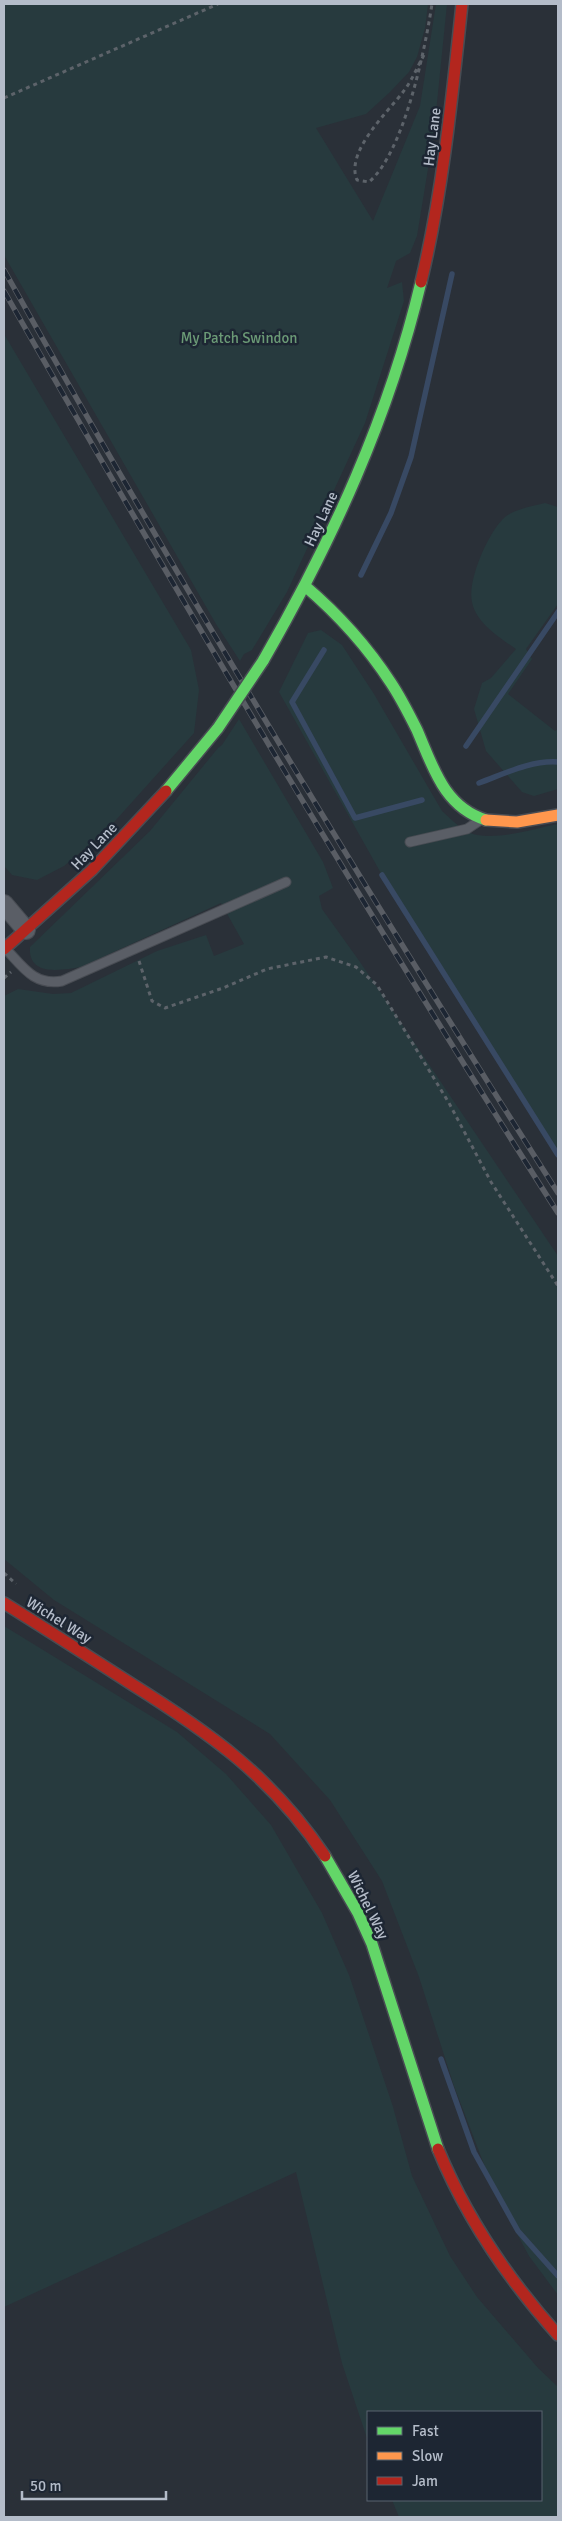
<svg xmlns="http://www.w3.org/2000/svg" width="562" height="2521" viewBox="0 0 562 2521" font-family="Signika,sans-serif">
<rect width="100%" height="100%" fill="#2a3038"/>
<path fill="#273a3e" d="M4,4H428L425,28L417,57L409,72L390,92L366,114L316,128L373,221L420,106L436,4H447L434,132L417,236L410,253L396,261L387,288L402,282L404,301L365,423L287,592L252,650L244,654L240,661L216,624L4,255Z
M4,334L191,650L199,690L194,733L107,830L64,866L37,880L12,875L4,866Z
M545,503L558,507V604L526,649L532,659L508,694L555,731L558,729V789L534,796L522,792L486,751L474,709L482,683L491,678L516,649C500,638 476,623 472,602C467,580 489,531 505,517C515,509 533,506 545,503Z
M321,630L342,645L374,694L442,811C452,820 464,833 477,835C503,839 533,829 558,824V1155L382,875L279,692L308,633Z
M239,719L323,862L333,888L319,896L322,909L360,962L558,1256V2295L529,2256L495,2193L454,2086L419,1977L382,1881L330,1800L270,1734L54,1600L4,1559V996L18,989L53,994L71,993L157,951L206,935L214,956L244,944L221,903L81,967C61,970 28,977 30,947L150,831L218,748L222,745Z
M4,1626L177,1732L226,1774L271,1825L322,1913L349,1975L393,2107L412,2176L450,2256L477,2297L538,2368L558,2387V2517H399L392,2500H541V2412H368V2441L342,2363L296,2172L4,2307Z"/>
<g fill="none" stroke-linecap="round" stroke-linejoin="round">
<path stroke="#384963" stroke-width="5.5" d="M361,575L391,513L411,457L452,274
M324,650L292,702L355,818L422,800
M466,746L558,612
M479,783C504,774 531,760 558,762
M382,875L558,1155
M441,2059L474,2152L518,2231L558,2276"/>
<g stroke="#484c53" stroke-width="11">
<path id="lane" d="M410,842L467,829L479,821
M5,948C23,967 34,986 62,981L286,882"/>
</g>
<g stroke="#484c53" stroke-width="20">
<path id="street" d="M4,904L26,930"/>
</g>
<g stroke="#484c53" stroke-width="14">
<path id="fast" d="M305,586C339,615 367,646 391,683C401,698 409,714 417,730C433,767 444,807 486,820
M263,661C332,541 389,417 421,282
M166,791L218,728
M325,1856L358,1913L372,1944L438,2149"/>
</g>
<g stroke="#484c53" stroke-width="14">
<path id="slow" d="M486,820L517,822L558,815"/>
</g>
<g stroke="#484c53" stroke-width="14">
<path id="jam" d="M421,282C443,191 452,97 462,4
M4,949L92,870L166,791
M4,1603C46,1629 88,1656 130,1683C210,1733 271,1776 325,1856
M438,2149C467,2220 508,2279 558,2335"/>
</g>
<path stroke="#5d636a" stroke-width="3" stroke-dasharray="4 4" stroke-linecap="butt" d="M424,55C417,67 412,81 403,92C387,113 345,152 357,180L369,182C404,152 425,50 432,4
M4,98L218,4
M139,961L152,1001L165,1008L223,988L267,969L326,957L356,967L377,985L449,1103L491,1182L558,1286
M4,978L11,972
M4,1573L16,1584"/>
<use href="#lane" stroke="#5a5e66" stroke-width="9"/>
<use href="#street" stroke="#5a5e66" stroke-width="18"/>
<use href="#fast" stroke="#63d668" stroke-width="11"/>
<use href="#slow" stroke="#ff974d" stroke-width="11"/>
<use href="#jam" stroke="#b3261e" stroke-width="11"/>
<g stroke="#595d64" stroke-width="5.5">
<path id="rail" d="M4,270C179,583 365,890 558,1193
M4,291C182,603 365,911 558,1213"/>
</g>
<use href="#rail" stroke="#1d2633" stroke-width="4" stroke-dasharray="11" stroke-linecap="butt"/>
<g stroke="#484c53" stroke-width="14" stroke-linecap="butt">
<path id="fast-bridge" d="M218,728L263,661"/>
</g>
<use href="#fast-bridge" stroke="#63d668" stroke-width="11"/>
</g>
<g text-anchor="middle" stroke-width="5" stroke-linejoin="round" paint-order="stroke">
<g font-size="15" fill="#b4bcc9" stroke="#1d2633">
<text transform="translate(432 137) rotate(-83)" y="5">Hay Lane</text>
<text transform="translate(321 519) rotate(-65)" y="5">Hay Lane</text>
<text transform="translate(94 846) rotate(-46)" y="5">Hay Lane</text>
<text transform="translate(59 1620) rotate(32)" y="5">Wichel Way</text>
<text transform="translate(368 1905) rotate(64)" y="5">Wichel Way</text>
</g>
<g font-size="15" fill="#6b9a76" stroke="#1d2633">
<text x="239" y="343">My Patch Swindon</text>
</g>
</g>
<rect width="562" height="2521" fill="none" stroke="#b4bcc9" stroke-width="10"/>
<rect x="367" y="2411" width="175" height="90" fill="#1d2633" stroke="#59626f"/>
<rect x="377" y="2427" width="25" height="8" fill="#63d668" stroke="#59626f"/>
<text x="412" y="2436" font-size="15" fill="#b4bcc9">Fast</text>
<rect x="377" y="2452" width="25" height="8" fill="#ff974d" stroke="#59626f"/>
<text x="412" y="2461" font-size="15" fill="#b4bcc9">Slow</text>
<rect x="377" y="2477" width="25" height="8" fill="#b3261e" stroke="#59626f"/>
<text x="412" y="2486" font-size="15" fill="#b4bcc9">Jam</text>
<path d="M22 2491v8h144v-8" fill="none" stroke="#b4bcc9" stroke-width="2.5"/>
<text x="30" y="2491" font-size="15" fill="#b4bcc9" stroke="#1d2633" stroke-width="4" paint-order="stroke">50 m</text>
</svg>
